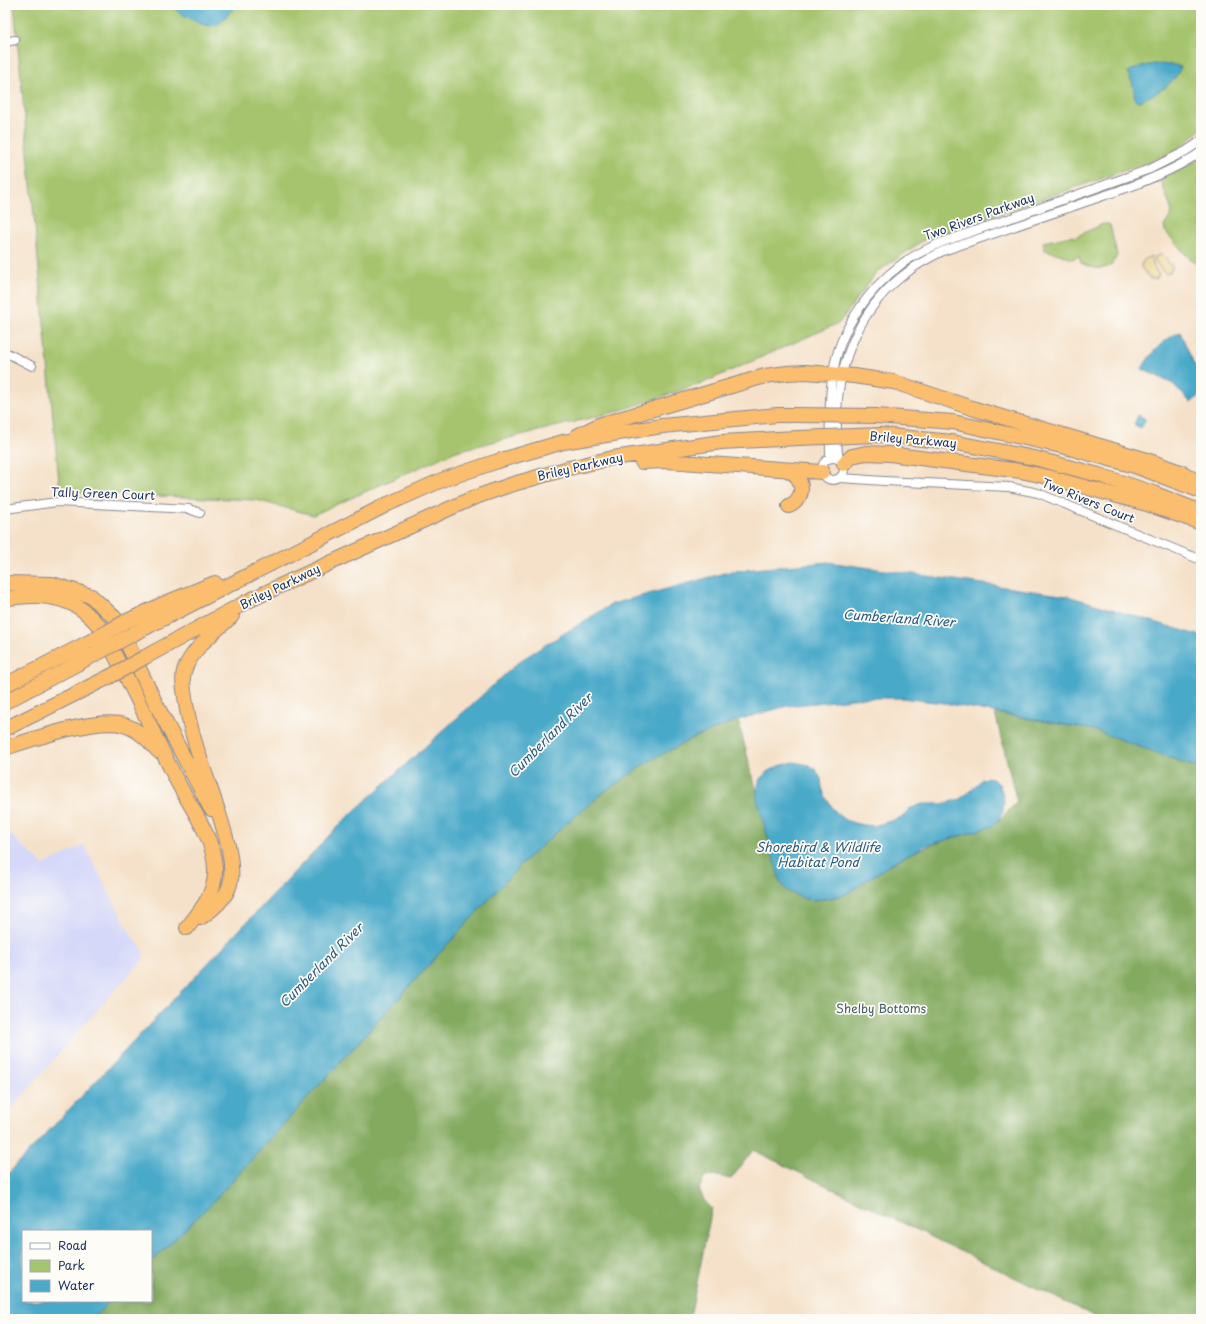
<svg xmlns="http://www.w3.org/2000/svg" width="1206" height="1324" viewBox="0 0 1206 1324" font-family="'Playpen Sans',sans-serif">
<rect width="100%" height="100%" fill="#fdfcf7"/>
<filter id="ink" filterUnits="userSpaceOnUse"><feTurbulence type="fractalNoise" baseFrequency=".025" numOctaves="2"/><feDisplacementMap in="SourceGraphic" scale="8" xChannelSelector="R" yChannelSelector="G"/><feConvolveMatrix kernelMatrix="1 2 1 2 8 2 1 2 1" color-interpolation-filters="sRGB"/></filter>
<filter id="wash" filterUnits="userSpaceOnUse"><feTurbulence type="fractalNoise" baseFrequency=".012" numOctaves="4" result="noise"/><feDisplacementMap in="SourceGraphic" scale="16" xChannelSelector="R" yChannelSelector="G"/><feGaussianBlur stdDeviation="0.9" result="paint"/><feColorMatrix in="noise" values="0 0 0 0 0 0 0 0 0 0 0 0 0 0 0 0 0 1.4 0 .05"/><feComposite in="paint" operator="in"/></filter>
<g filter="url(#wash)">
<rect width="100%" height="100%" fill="#f5e1c9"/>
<path fill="#d5d8f9" d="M5,829L43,865L84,845L132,936L143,949L144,956L142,961L86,1022L5,1116Z"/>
<path fill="#a5c46d" stroke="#607a66" d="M14,5H1201V129L1177,150L1150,162L925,239L876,273L839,323L705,382L619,411L456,451L313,515L256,500L60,492Z
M1201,157V267L1187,256L1165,231L1164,226L1170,217L1171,208L1160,179L1192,163Z
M1103,224H1108L1110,225L1117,255C1111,273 1095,270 1081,263L1079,256L1072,259C1064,255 1055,253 1045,250L1043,242L1071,236L1075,237Z"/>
<path fill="#84aa60" stroke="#506c5f" d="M995,713L1094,730L1201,769V1319H1100L753,1150L731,1179L713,1175L704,1178L699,1189L704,1200L712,1208L691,1312L686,1319H92L110,1301H151V1262L210,1205L520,865C560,829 600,790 646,763C676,745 706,732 738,720L780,881L814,900L832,898L848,893L871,876L909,854L943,841L993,826L1017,802Z"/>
<path fill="#eeda9e" stroke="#84847e" d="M1161,254L1165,258L1172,267L1171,271L1166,274L1163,272L1155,261V257Z
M1149,257H1152L1153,265L1159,275L1156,279H1150L1141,267C1141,263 1145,258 1149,257Z"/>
<path fill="#4aa9c9" stroke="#326c94" d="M168,5H239C231,9 227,16 221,22C209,35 180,12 168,5Z
M1155,64L1175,65L1181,67C1174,85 1159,92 1142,100L1138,101L1135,100L1133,84L1127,72L1142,66Z
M1180,332L1194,364L1201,372V394L1191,403L1173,384L1142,369C1151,352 1163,340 1180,332Z
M1138,415L1144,418L1145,421L1141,428L1134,425Z
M828,562L1068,596L1201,636V769L1094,730L943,703L901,698H862L787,706L738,720L691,739L646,763L604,792L567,823L520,865L210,1205L151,1262V1231H23V1301H110L92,1319H5V1177L341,823L521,660L612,604L732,571Z
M794,762L809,765L816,770L821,779L822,788L826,798L837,814L845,820L854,823L864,825L874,826L903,817L909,809L922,804H942L960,799L968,793L982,779L991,778L999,784L1002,792L1004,802L1003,811L999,819L993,826L925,846L894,862L848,893L832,898L814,900L805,899L787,891L780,881L757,799C755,773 772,767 794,762Z"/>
</g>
<g filter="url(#ink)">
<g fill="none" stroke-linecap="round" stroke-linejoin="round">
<g stroke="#888894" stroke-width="10">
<path id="minor" d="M5,42L15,40
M5,352L32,366
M822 469a11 11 0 1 1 22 0a11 11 0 1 1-22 0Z
M830,458C830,430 828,401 833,373C839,330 868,289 903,263C914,255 927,249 940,243L1150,169L1186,151L1201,141
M839,459C836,445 837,431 837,416C838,360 862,304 909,271C919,263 931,257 943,251L1132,186C1156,177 1179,167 1201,152
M841,478L884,481L1009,487L1038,493L1201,560
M5,509L57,502L189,509L200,513"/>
</g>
<g stroke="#888894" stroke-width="16">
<path id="motorway" d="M876,416L953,422L1066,447L1135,466L1201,491
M881,435L952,442L1034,458L1099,475L1153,493L1201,512
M577,436L599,425L765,376L787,373L806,372L854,376L894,382L975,409L1147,460L1183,473L1201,484
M642,462L667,461L822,472
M844,464L852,456L866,453L889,454L1021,471L1048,477L1147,504L1201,523
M787,470C805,477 806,498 789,506
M5,583L52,584L91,596L115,618L156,704L211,809
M5,599C31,594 61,594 84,611C89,616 97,623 101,628C108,639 113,652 119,663C139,700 155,738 174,775C188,805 214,835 215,869C216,893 201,910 187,928
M125,622L163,604L215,583
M133,634L388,504L442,480L498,461L563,442L662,426L777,415H797
M145,657L248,601L286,583L473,498L510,485L569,468L613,458L721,442L798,438
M5,685L91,641
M5,702L94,655
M5,729L109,677
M5,748C33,739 97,717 124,725C138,729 149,740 158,751
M200,918C214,909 229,896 231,879C233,858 226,837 220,817C208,779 192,742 186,704C185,693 181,681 184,671C192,648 215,632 232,616"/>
</g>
<use href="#minor" stroke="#fff" stroke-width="8"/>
<use href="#motorway" stroke="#fbbd6e" stroke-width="14"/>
<g stroke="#888894" stroke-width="16" stroke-linecap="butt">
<path id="motorway-bridge" d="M797,415L876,416
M798,438L881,435
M91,641L125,622
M94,655L133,634
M109,677L145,657"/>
</g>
<use href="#motorway-bridge" stroke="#fbbd6e" stroke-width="14"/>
</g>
</g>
<g text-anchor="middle" stroke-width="3.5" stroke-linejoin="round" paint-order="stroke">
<g font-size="12" fill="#1b2f5e" stroke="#fdfcf7">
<text transform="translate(979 217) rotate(-20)" y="4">Two Rivers Parkway</text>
<text transform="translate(913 440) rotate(5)" y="4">Briley Parkway</text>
<text transform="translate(580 467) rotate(-13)" y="4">Briley Parkway</text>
<text transform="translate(103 494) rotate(2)" y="4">Tally Green Court</text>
<text transform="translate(1088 501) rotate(22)" y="4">Two Rivers Court</text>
<text transform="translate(280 587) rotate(-26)" y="4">Briley Parkway</text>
</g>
<g font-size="12" fill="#445c62" stroke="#fdfcf7">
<text x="881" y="1013">Shelby Bottoms</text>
</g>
<g font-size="13" font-style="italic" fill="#2b5a83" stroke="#fdfcf7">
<text transform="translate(899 618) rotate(4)" y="5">Cumberland River</text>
<text transform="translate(550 735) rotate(-45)" y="5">Cumberland River</text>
<text x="818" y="852">Shorebird &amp; Wildlife<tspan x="818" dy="15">Habitat Pond</tspan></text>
<text transform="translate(321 965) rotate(-45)" y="5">Cumberland River</text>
</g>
</g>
<rect width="1206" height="1324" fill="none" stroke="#fdfcf7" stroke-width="20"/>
<rect x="22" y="1230" width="130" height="72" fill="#fdfcf7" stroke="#a3aaba"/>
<rect x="30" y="1243" width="20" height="6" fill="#ffffff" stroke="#a3aaba"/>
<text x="58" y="1250" font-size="12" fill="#1b2f5e">Road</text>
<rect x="30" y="1260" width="20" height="12" fill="#a5c46d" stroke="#a3aaba"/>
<text x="58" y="1270" font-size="12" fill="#1b2f5e">Park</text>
<rect x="30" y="1280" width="20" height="12" fill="#4aa9c9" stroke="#a3aaba"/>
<text x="58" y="1290" font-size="12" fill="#1b2f5e">Water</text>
</svg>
